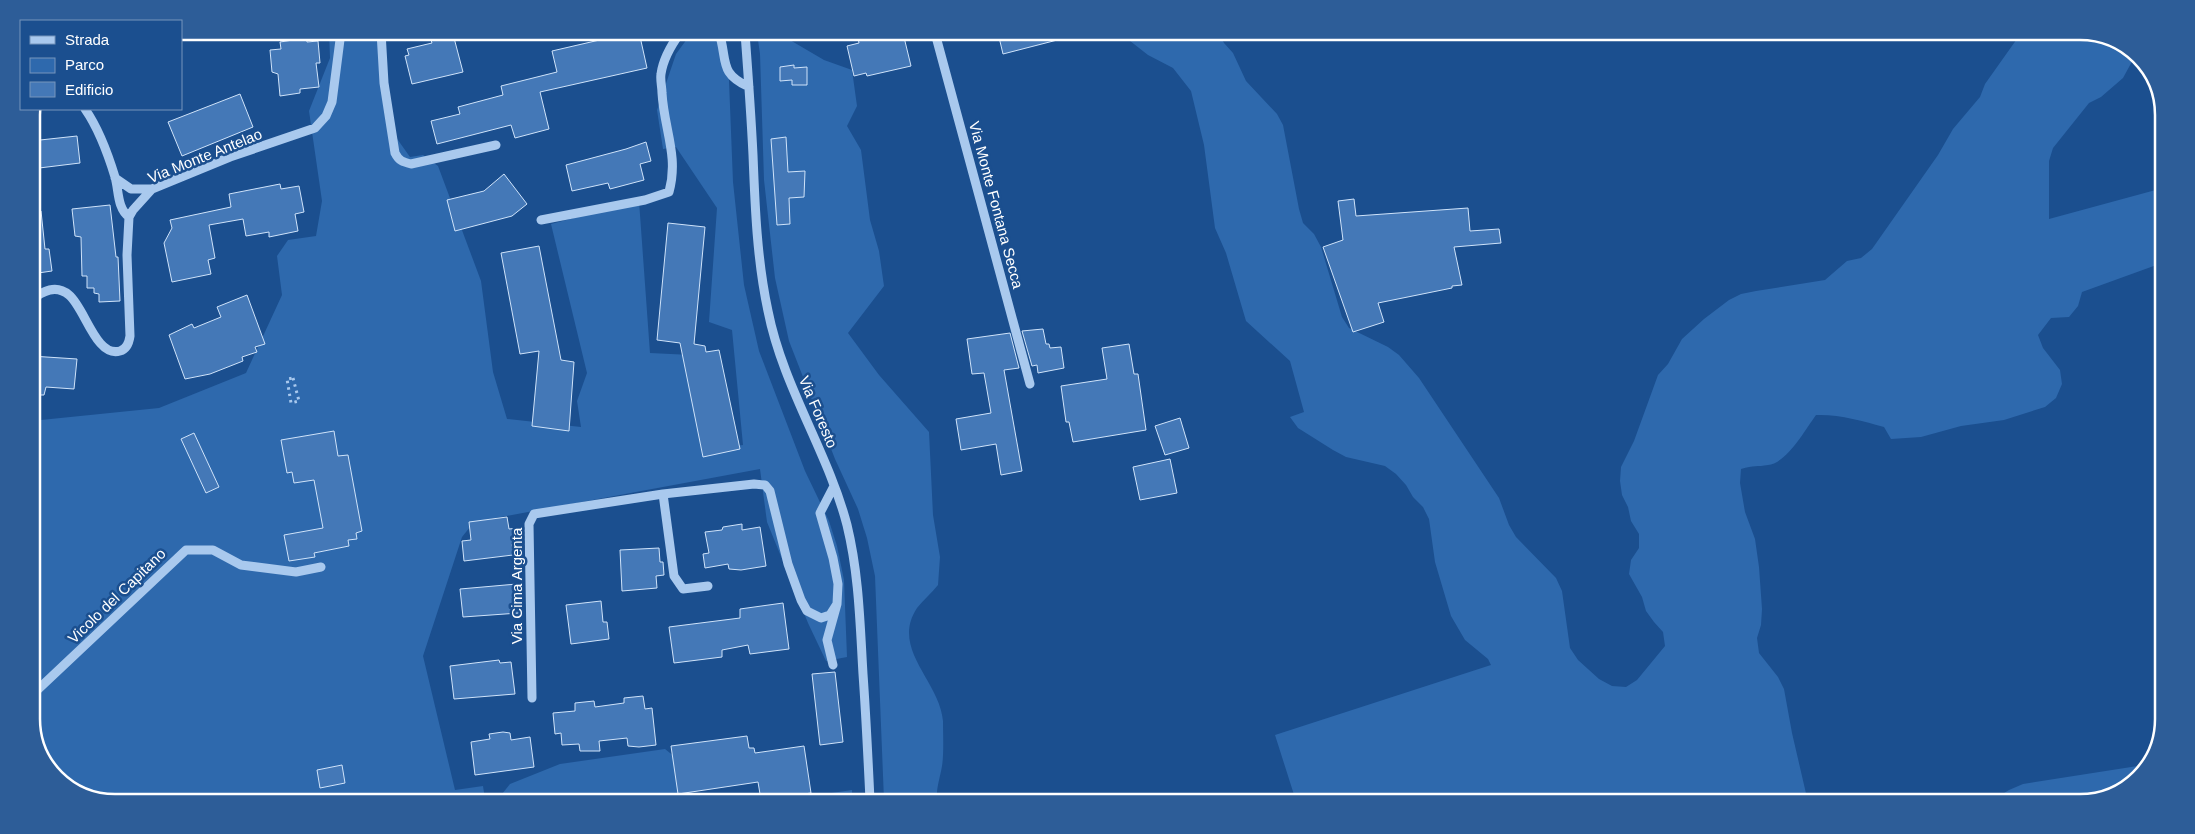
<svg xmlns="http://www.w3.org/2000/svg" width="2195" height="834" viewBox="0 0 2195 834" font-family="Helvetica,sans-serif">
<rect width="100%" height="100%" fill="#1b4f8f"/>
<path fill="#2e69ad" d="M329,32H383L393,133L410,157L423,155L438,166L481,281L493,372L507,419L581,427L577,401L587,373L551,224L639,201L650,353L691,355L704,450L743,445L732,330L709,322L717,208L676,147L663,149L657,110L676,54L687,39L684,33H725L728,56L733,182L744,285L759,351L805,471L829,521L837,546L844,580L847,657L826,661L808,623L767,522L760,469L474,522L462,537L423,656L455,790L483,786L485,799L88,798L49,770L31,724V421L159,408L246,373L282,295L277,256L288,240L316,236L322,201L309,111L330,58Z
M757,33H778L824,60L852,70L857,106L847,126L861,150L870,220L879,251L884,286L848,333L879,375L929,432L933,515L940,557L938,585C932,593 923,600 917,608C890,649 940,681 943,721C943,733 944,754 942,766C940,778 936,788 937,800H884L875,576L867,538L858,509L835,459L789,341L775,278L764,180L760,54Z
M1128,34H1219L1224,43L1233,53L1246,81L1277,114L1283,125L1299,209L1303,223L1314,234L1321,247L1342,317L1349,328L1388,347L1399,355L1419,378L1499,498L1509,525L1516,537L1556,578L1562,591L1570,648L1578,660L1599,679L1612,686L1626,687L1637,680L1665,646L1663,632L1654,622L1646,611L1642,597L1629,574L1631,560L1639,548V534L1631,521L1628,507L1622,495L1620,481L1621,467L1634,441L1658,375L1668,364L1682,339L1704,319L1729,300L1741,294L1756,291L1825,280L1847,261L1861,258L1872,249L1938,155L1953,129L1980,97L1985,84L2019,36H2107L2135,56L2123,78L2101,97L2089,103L2053,148L2049,161V219L2163,188L2162,263L2082,292L2078,306L2069,317L2051,318L2038,335L2043,348L2060,370L2062,384L2056,398L2045,407L2004,420L1961,426L1921,437L1891,439L1884,427C1863,421 1838,414 1816,415C1805,430 1787,463 1768,465C1757,467 1754,465 1741,469L1740,483L1745,512L1755,539L1759,567L1762,609L1761,625L1757,638L1759,653L1778,677L1784,689L1792,733L1808,802L1296,801L1275,735L1491,665L1488,659L1465,640L1451,616L1435,562L1429,519L1423,507L1413,497L1406,485L1396,474L1385,466L1346,457L1333,450L1298,428L1290,417L1304,412L1290,361L1246,321L1226,253L1215,228L1204,145L1191,91L1173,68L1148,55L1125,37Z
M665,749L680,761L684,787L703,800L498,799L510,784L560,764Z
M2144,765L2127,788L2080,803H1988L2009,790L2023,784Z
M852,790V800H784Z"/>
<path fill="#4478b7" stroke="#cfe3fa" d="M634,32H639L647,68L540,92L549,129L515,138L511,125L437,144L431,121L460,114L458,107L503,95L501,86L557,72L552,51Z
M857,33H883L884,37L903,33L911,66L867,76L866,73L854,76L847,46L859,43Z
M998,33H1064L1065,38L1003,54Z
M306,34L307,42L318,41L320,63H316L319,87L300,89V93L280,96L278,74L272,72L270,50L281,49L280,42L293,40V35Z
M453,34L463,72L412,84L405,56L409,55L407,49L432,43L431,40Z
M794,65V68L807,67V85H792V80L780,81V67Z
M240,94L253,127L182,156L168,122Z
M77,136L80,163L31,169V141Z
M786,137L788,172L805,171L804,197L789,198L790,224L777,225L771,139Z
M646,142L651,161L640,164L644,180L610,189L608,183L572,191L566,165L626,149Z
M504,174L527,204L512,216L455,231L447,200L484,191Z
M280,184L281,189L299,186L304,212L295,214L298,231L269,237V232L246,236L243,219L209,225L215,258L208,260L211,274L172,282L164,243L172,228L170,220L231,207L229,194Z
M1354,199L1356,216L1468,208L1470,231L1499,229L1501,243L1454,247L1462,285L1452,286V288L1378,303L1384,322L1353,332L1323,247L1343,240L1338,201Z
M110,205L116,257H118L120,301L99,302V294L94,293V288H87V276H82L81,237L75,236L72,209Z
M41,211L45,249H49L52,271L31,274V212Z
M668,223L705,227L694,344L705,346L706,352L719,350L740,449L703,457L680,343L657,340Z
M539,246L561,360L574,362L569,431L532,426L539,351L520,354L501,253Z
M247,295L265,344L255,347L257,352L242,357L243,361L210,374L185,379L169,335L192,324L194,328L221,317L217,307Z
M1043,329L1046,344H1049L1050,348L1061,347L1064,368L1038,373L1037,365L1032,366L1022,331Z
M1010,333L1019,368L1004,370L1022,471L1001,475L996,444L961,450L956,419L991,413L984,373L972,374L967,339Z
M1129,344L1134,374H1138L1146,430L1073,442L1069,422H1066L1061,386L1107,379L1102,348Z
M31,356L77,359L74,389L46,387L44,395H31Z
M1180,418L1189,448L1165,455L1155,426Z
M334,431L338,456L348,455L362,531L356,533L357,539L348,540L349,546L314,553L315,557L289,561L284,535L323,528L314,480L294,483L292,472L287,473L281,440Z
M194,433L219,487L206,493L181,439Z
M1170,459L1177,493L1140,500L1133,467Z
M507,517L509,529L519,528L521,543L512,544L513,555L464,561L462,541L471,540L469,522Z
M742,524V530L760,527L766,566L741,570L729,569L728,564L705,568L703,554L709,553L705,532L722,530L723,527Z
M659,548L660,562H663L664,575L656,576L657,588L622,591L620,550Z
M517,584L519,613L463,617L460,589Z
M601,601L603,622H607L609,639L571,644L566,605Z
M783,603L789,649L750,654L748,645L722,650V657L674,663L669,627L740,618V609Z
M499,660L500,663L511,662L515,694L454,699L450,666Z
M835,672L843,742L820,745L812,674Z
M643,696L645,709L652,708L656,745L639,747L628,746L627,738L599,741L600,751H580L579,744L562,745L561,733L555,734L553,713L575,711V703L594,701L595,707L624,703V698Z
M503,732L510,733L511,740L530,737L534,767L475,775L471,742L490,739L489,734Z
M747,736L749,748H754L755,753L804,746L811,793L761,800L758,782L678,794L671,746Z
M342,765L345,783L320,788L317,770Z"/>
<g fill="none" stroke-linecap="round" stroke-linejoin="round">
<path stroke="#a9c9ee" stroke-width="3" stroke-dasharray="2.5 4" stroke-linecap="butt" d="M293,378L299,401L291,403L287,379Z"/>
<path stroke="#a9c9ee" stroke-width="9" d="M381,32L384,83L395,153C399,161 403,162 411,164L496,145
M719,33C728,60 718,73 749,87
M745,33C748,73 751,114 753,155C755,207 757,260 768,311C783,387 828,452 847,525C859,574 860,624 863,674C866,716 868,758 870,800
M935,33L1030,384
M85,109C99,129 108,154 115,177C119,191 117,208 129,217
M115,178L131,189H151
M541,220L645,200L669,192C679,156 664,129 662,93C662,87 660,80 661,74C663,59 672,44 680,33
M31,300C43,291 56,284 69,295C85,308 96,358 120,351C127,349 129,343 130,336L127,255L129,217L133,210L152,189L230,157L315,128L326,116L332,102L341,32
M663,494L674,576L683,589L708,586
M833,665L827,640L837,604L838,584L833,558L820,513L834,486
M31,696L186,550H213L241,565L296,572L321,567
M532,698L529,524L534,514L663,494L754,484L765,485L770,491L788,564L801,600L807,611L821,618L830,615L837,604"/>
</g>
<g text-anchor="middle" stroke-width="5" stroke-linejoin="round" paint-order="stroke">
<g font-size="15" fill="#fff" stroke="#1b4f8f">
<text transform="translate(205 156) rotate(-22)" y="5">Via Monte Antelao</text>
<text transform="translate(996 205) rotate(75)" y="5">Via Monte Fontana Secca</text>
<text transform="translate(818 412) rotate(67)" y="5">Via Foresto</text>
<text transform="translate(517 586) rotate(-90)" y="5">Via Cima Argenta</text>
<text transform="translate(117 596) rotate(-44)" y="5">Vicolo del Capitano</text>
</g>
</g>
<path d="M0 0H2195V834H0ZM115 40H2080A75 75 0 0 1 2155 115V719A75 75 0 0 1 2080 794H115A75 75 0 0 1 40 719V115A75 75 0 0 1 115 40Z" fill="#2d5d98" fill-rule="evenodd"/>
<path fill="none" stroke="#fff" stroke-width="2.5" d="M115 40H2080A75 75 0 0 1 2155 115V719A75 75 0 0 1 2080 794H115A75 75 0 0 1 40 719V115A75 75 0 0 1 115 40Z"/>
<rect x="20" y="20" width="162" height="90" fill="#1b4f8f" stroke="#7695bc"/>
<rect x="30" y="36" width="25" height="8" fill="#a9c9ee" stroke="#7695bc"/>
<text x="65" y="45" font-size="15" fill="#ffffff">Strada</text>
<rect x="30" y="58" width="25" height="15" fill="#2e69ad" stroke="#7695bc"/>
<text x="65" y="70" font-size="15" fill="#ffffff">Parco</text>
<rect x="30" y="82" width="25" height="15" fill="#4478b7" stroke="#7695bc"/>
<text x="65" y="95" font-size="15" fill="#ffffff">Edificio</text>
</svg>
